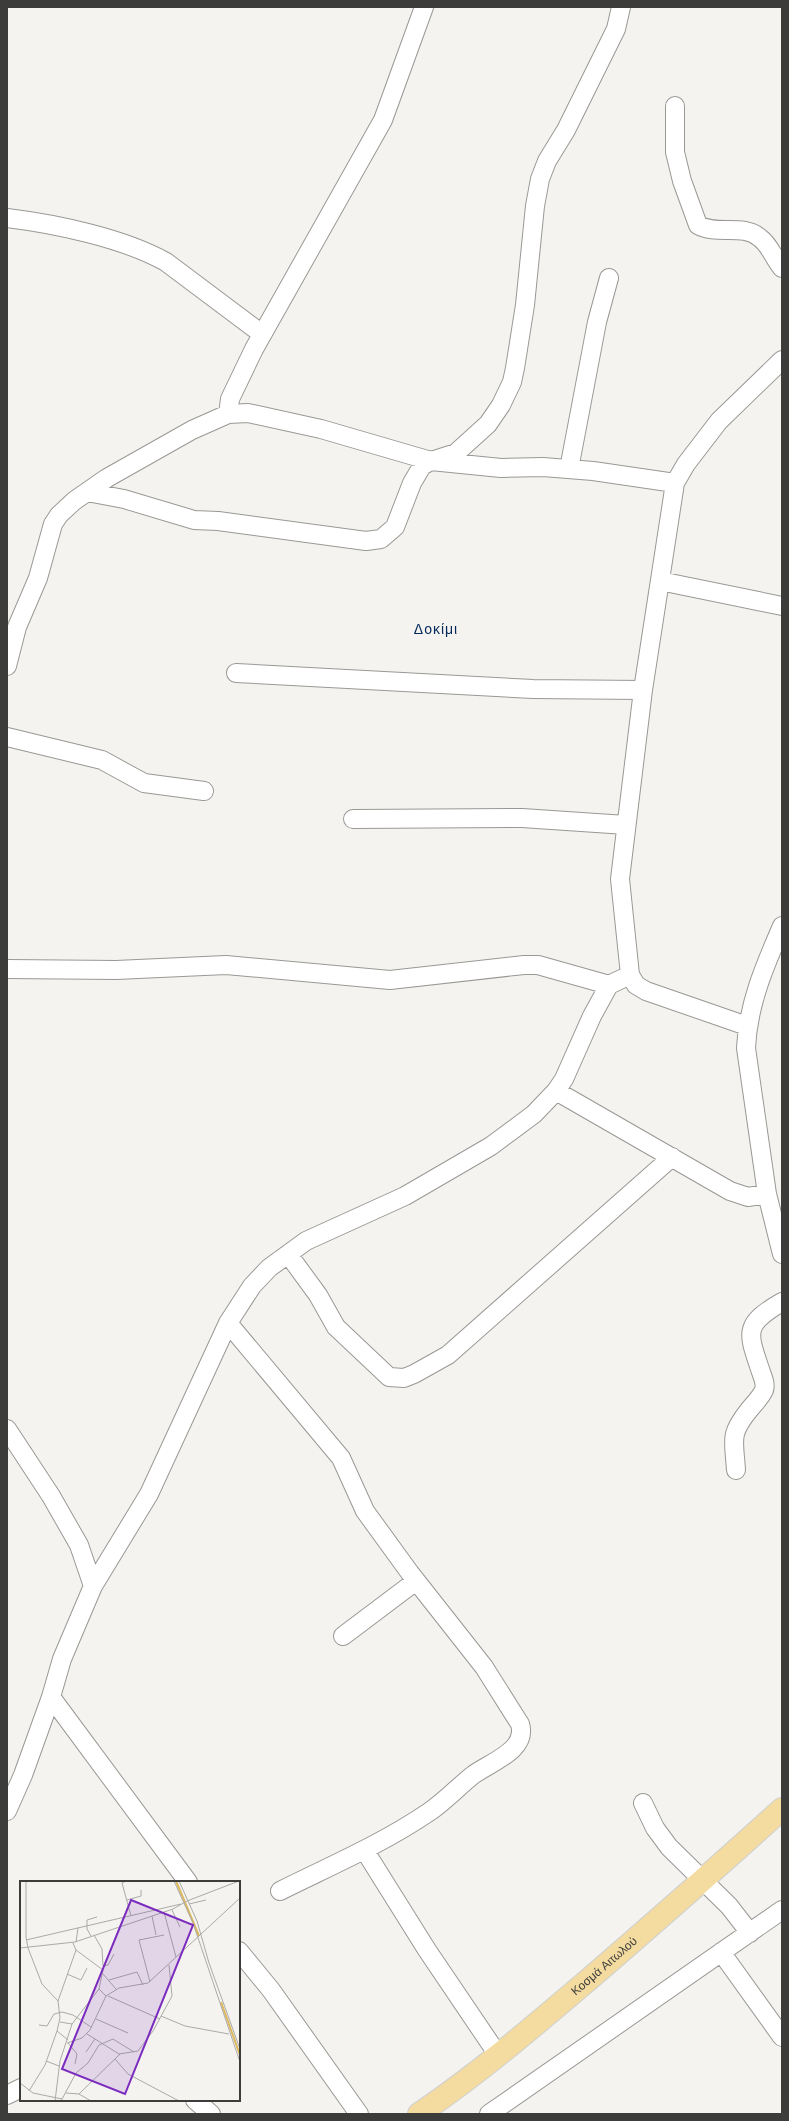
<svg xmlns="http://www.w3.org/2000/svg" width="789" height="2121" viewBox="0 0 789 2121" font-family="Rubik,sans-serif">
<rect width="100%" height="100%" fill="#f4f3ef"/>
<g fill="none" stroke-linecap="round" stroke-linejoin="round">
<g stroke="#9a9895" stroke-width="20">
<path id="minor" d="M675,106V152L682,181L698,225C717,236 743,223 760,238C770,245 774,259 782,268
M7,218C56,224 123,238 166,262L262,334
M228,414L230,399L254,349L383,120L424,7
M569,469L597,322L609,278
M87,492L124,499L194,520L218,521L366,541L381,539L395,527L412,483L422,466L431,461L456,453L488,424L501,405L512,382L515,368L525,305L535,206L540,179L547,161L566,130L616,29L621,7
M660,581L782,606
M7,666L17,627L38,578L53,524L59,515L74,501L107,478L192,430L228,414L248,413L321,429L431,461L501,468L543,467L593,471L675,483
M236,673L533,689L643,690
M7,737L102,760L144,783L204,791
M353,819L522,818L626,825
M782,926C765,965 748,1004 746,1048L767,1194L782,1254
M7,969L116,970L226,965L390,980L524,965H538L609,985
M747,1026L646,991L636,985L630,975L620,879L643,690L675,483L686,464L719,421L782,360
M556,1091L730,1191L748,1197L767,1194
M288,1254L318,1295L336,1327L389,1377L404,1378L414,1374L448,1355L672,1157
M228,1323L341,1458L365,1511L410,1573L484,1667L520,1724C528,1750 491,1762 473,1775C458,1787 444,1802 429,1812C382,1844 330,1866 280,1891
M7,1429L51,1496L79,1545L93,1586
M736,1470C734,1439 729,1435 749,1410C754,1404 761,1397 764,1390C766,1384 763,1378 761,1372C748,1333 742,1325 782,1302
M343,1636L416,1581
M51,1697L188,1882
M643,1803L655,1828L669,1847L729,1906L750,1933
M7,1811L23,1775L51,1697L62,1659L93,1586L149,1494L228,1323L252,1286L269,1268L306,1241L405,1196L491,1146L534,1114L556,1091L564,1079L592,1016L609,985L630,975
M365,1851L427,1950L498,2055
M239,1951L271,1990L359,2114
M721,1952L782,2037
M7,2095L21,2088
M195,2100L211,2114
M489,2114L782,1910"/>
</g>
<g stroke="#d0d0d0" stroke-width="24">
<g id="major">
<path id="s1" d="M419,2114C478,2074 533,2027 587,1981C653,1924 718,1867 782,1809"/>
</g>
</g>
<use href="#minor" stroke="#fff" stroke-width="18"/>
<use href="#major" stroke="#f4dca0" stroke-width="22"/>
</g>
<g text-anchor="middle" stroke-width="4" stroke-linejoin="round" paint-order="stroke">
<g font-size="12" fill="#3c3c3a" stroke="#f4f3ef">
<text dy="4" stroke="none"><textPath href="#s1" startOffset="237">Κοσμά Αιτωλού</textPath></text>
</g>
<g font-size="14" letter-spacing="1" fill="#02275a" stroke="#f4f3ef">
<text x="436" y="634">Δοκίμι</text>
</g>
</g>
<g transform="translate(20 1881)">
<rect width="220" height="220" fill="#f4f3ef"/>
<path fill="none" stroke="#deb85c" stroke-width="2" d="M156,0L179,55M201,121L220,174"/>
<path fill="none" stroke="#aaaaa7" stroke-width="1" d="M6,0V56L8,67M106,0L102,2L111,35M154,0L173,42L220,181M159,0L177,40L189,82L220,168M107,19L121,15V9M169,23L186,19M152,29L160,46M144,31L156,76M132,35L136,54M74,54L82,68L83,85M71,55L67,48V39L77,36M6,59L161,23M56,61L58,47M0,67L55,61L153,28L167,20L219,0M8,67L22,103L38,120M83,85L88,84L94,73M47,93L61,99L67,87M83,93L96,108M89,99L117,91L123,104M130,101L119,59L144,54M86,115L99,107L128,102L220,17M88,115L140,138M141,135L165,145L209,153M76,138L108,152M40,141L52,143M19,144L27,145L34,133L42,131L53,134L71,146M37,150L48,159M67,153L99,173L118,170L133,150L152,115L149,84M47,162L62,157L70,149L86,115L79,108M48,162L57,173L55,183M66,171L75,158M95,178L108,193L159,220M26,180L39,185M0,202L13,212L42,218M9,210L25,184L37,150L40,137L38,120L56,69M46,212L59,213L71,220M59,213L100,173M35,220L40,180L52,143L79,108L83,89L56,69L53,62M41,220L56,192L68,182L79,164L93,158L114,171"/>
<path fill="#7b2cbf" fill-opacity="0.15" stroke="#7b2cbf" stroke-width="2" d="M111,19L173,44L105,213L42,188Z"/>
<rect width="220" height="220" fill="none" stroke="#3c3c3a" stroke-width="2"/>
</g>
<rect width="789" height="2121" fill="none" stroke="#3c3c3a" stroke-width="16"/>
</svg>
